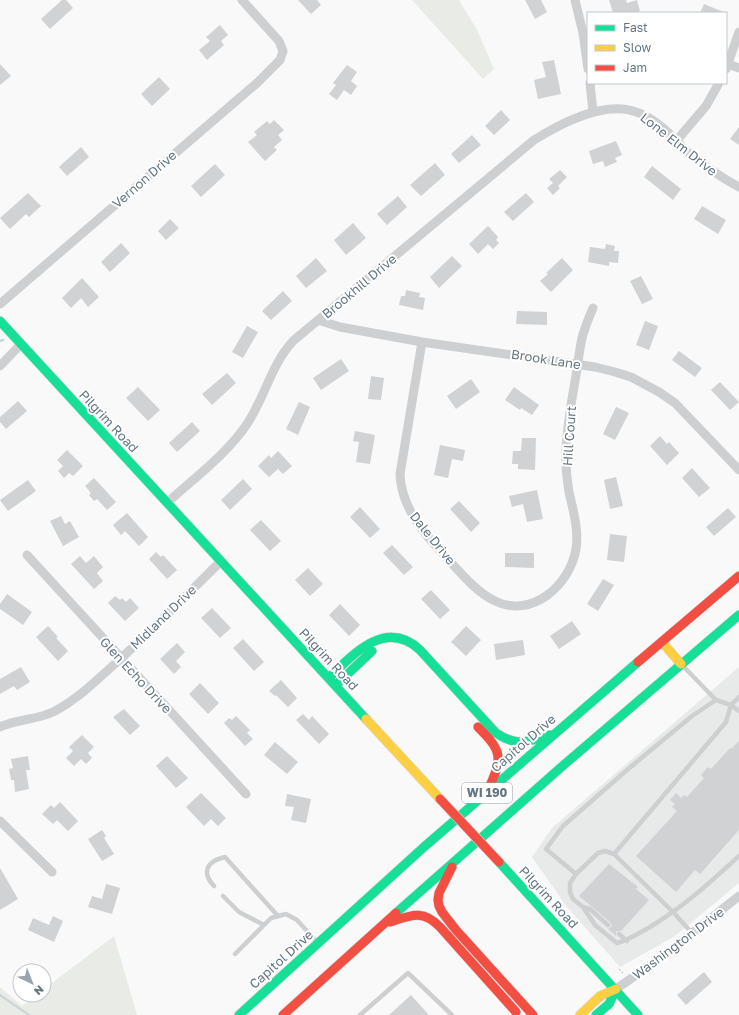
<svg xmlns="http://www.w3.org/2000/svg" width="739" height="1015" viewBox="0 0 739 1015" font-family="'Golos Text',sans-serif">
<rect width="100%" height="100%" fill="#f9f9f9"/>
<path fill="#e8e9e9" d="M739,667V883L675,936L620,967L567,907L532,857L552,828Z"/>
<path fill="#e8ebe6" d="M412,0H459L477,30L494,69L483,79Z
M114,936L137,1015H0V987L22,1006L37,995H44V989Z"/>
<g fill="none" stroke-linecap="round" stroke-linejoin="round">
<path stroke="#ced6d9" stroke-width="2.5" d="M0,341L3,340
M0,995L29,1015"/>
</g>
<path fill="#d0d2d3" d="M62,0H66L73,8L50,29L41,19Z
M298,0H317L321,5L311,14Z
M525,0H541L547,12L535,19Z
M609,0H626L627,3L637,0L640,11L633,13H613Z
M704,4L726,13H700Z
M220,25L228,35L221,41L224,45L207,60L199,50L210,41L206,37Z
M554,60L561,94L538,99L534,80L546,77L542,62Z
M0,64L11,76L0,85Z
M347,65L357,72L351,81L357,86L351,95L344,90L337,100L329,94L336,85L333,83Z
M159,77L170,89L152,106L141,94Z
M501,110L510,120L494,135L485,126Z
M274,120L284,130L278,135L282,140L274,147L277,150L265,161L248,142L257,135L254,132L267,121L270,124Z
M739,127V145L730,139Z
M472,135L481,145L459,163L451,154Z
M616,141L622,155L615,158L617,162L605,167L603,161L593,164L589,151Z
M81,147L89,157L67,176L59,167Z
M435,163L445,175L421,196L410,185Z
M215,164L225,175L201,197L191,186Z
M652,166L681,189L673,200L644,177Z
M560,170L567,177L558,186L560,188L553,195L547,188L553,183L549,179Z
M28,193L41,206L29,217L26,214L10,229L0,218Z
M526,193L534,202L513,221L504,212Z
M398,196L407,207L387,225L377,214Z
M702,206L726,220L718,234L694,219Z
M170,219L179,228L166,240L158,231Z
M353,223L366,238L346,255L334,240Z
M488,226L498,237L496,240L499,243L493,249L488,244L478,254L469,244Z
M121,243L130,253L110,272L101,262Z
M606,244L615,246L614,251H619L618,263L609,262V266L588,262L590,247L605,249Z
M452,256L462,266L439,288L430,277Z
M316,258L327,271L306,288L296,276Z
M562,258L573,270L551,292L540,281L548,274L546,273Z
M641,276L653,299L642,304L630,281Z
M82,278L99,297L88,307L81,298L71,308L62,298Z
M406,290L420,293L419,297L425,298L423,310L399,305L401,296H405Z
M283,291L292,301L271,320L262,311Z
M517,311L547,312V325L516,324Z
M645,321L658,326L649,350L636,345Z
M247,326L258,332L243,358L232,352Z
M679,351L702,368L695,377L672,360Z
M341,359L349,371L321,390L313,378Z
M227,373L236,383L212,405L202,394Z
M371,376L384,378L381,400L368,399Z
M471,379L480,392L456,409L447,396Z
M720,382L739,402L730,410L711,390Z
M138,387L160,410L148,421L126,398Z
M514,387L539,405L532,415L521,408L520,410L505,400Z
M18,401L27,411L6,429L0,422V417Z
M299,402L310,407L298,435L286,429Z
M616,407L629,413L615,440L603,434Z
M192,422L200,431L177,452L169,443Z
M355,431L375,435L370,464L356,462L359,442L353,441Z
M660,436L667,444L669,442L679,453L667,465L650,446Z
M522,438H536L535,470L518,469V464H512L513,451H521Z
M440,445L465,450L463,461L452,459L448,478L434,475Z
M67,450L83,466L73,476L69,473L64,478L58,471L63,466L57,460Z
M278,451L292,466L283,474L278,469L269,477L258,466L269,455L271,458Z
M692,468L710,488L699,497L682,478Z
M616,477L623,506L610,509L604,480Z
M94,478L116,502L107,510L97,499L94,501L89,495L91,493L85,486Z
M243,479L252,489L230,510L221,500Z
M28,480L36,491L8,511L0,500Z
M537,490L543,519L527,522L523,504L512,507L509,496Z
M459,501L480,523L471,532L450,509Z
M360,507L380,529L370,538L350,517Z
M728,508L736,517L714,536L706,527Z
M127,513L148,537L139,546L125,531L121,535L113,525Z
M61,516L65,524L70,521L79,537L63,546L50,521Z
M261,520L281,541L270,551L250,530Z
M610,534L627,536L624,562L607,560Z
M392,545L413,567L404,575L383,553Z
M156,552L161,557L163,555L177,570L167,579L149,559Z
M505,553H534V568L505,567Z
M80,556L86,563L94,556L103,567L97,573L103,581L94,589L71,564Z
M308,568L323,584L310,596L295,580Z
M603,579L614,585L598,611L587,604Z
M431,590L450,610L440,619L421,599Z
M7,594L32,612L23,625L0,609V604Z
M115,596L120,600L122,598L126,602L130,598L139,608L125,621L108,603Z
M340,604L360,625L349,636L329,615Z
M212,608L231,628L220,638L201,618Z
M572,621L581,634L559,649L550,636Z
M48,626L58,637L56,638L68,651L58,661L36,637Z
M466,626L481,640L466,656L451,642Z
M243,639L264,662L254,671L233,648Z
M523,640L525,655L496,660L494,644Z
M177,643L185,652L176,661L181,667L174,674L160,659Z
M21,667L30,682L17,690L14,686L0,694V679Z
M281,680L297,698L288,707L276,695L275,696L269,691Z
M200,683L219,703L208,714L189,694Z
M124,709L140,726L130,735L113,717Z
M303,714L309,720L312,716L329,734L319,744L296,720Z
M236,716L250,730L247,733L253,739L245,746L224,723L229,718L232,720Z
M82,735L94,747L88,753L92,758L86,764L81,759L74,766L66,758L73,751L69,747Z
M739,741V830L700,874L695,870L676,892L636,856L677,811L672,807L675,804L670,800L676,793L681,798L684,795L687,797L704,778L701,775L708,767L711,769L730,748L731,749Z
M275,742L298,762L287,774L264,755Z
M28,756L30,770H26L29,789L15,792L14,780H11L9,769L13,768L11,759Z
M167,756L188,778L176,788L156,766Z
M201,793L226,818L218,826L211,819L204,826L186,807Z
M287,794L311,799L306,823L291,820L294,807L285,806Z
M60,802L78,821L68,831L57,820L53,824L42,814L51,805L54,808Z
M102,830L106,836L104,838L114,854L102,861L88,839Z
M609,864L638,887L636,889L649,900L621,931H616V936L608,929L612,926L610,922L579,896Z
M0,868L18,899L0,910Z
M106,884L120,888L112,914L88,907L92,896L102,899Z
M53,916L63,921L54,942L28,930L33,918L49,925Z
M704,972L712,982L686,1005L677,995Z
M411,995L429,1015H389Z"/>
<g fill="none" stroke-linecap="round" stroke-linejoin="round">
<g stroke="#d5d6d7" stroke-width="10">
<path id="fast" d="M0,321L366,719
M329,678C353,654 386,618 420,650L496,733C517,747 528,742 550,735
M336,685L372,651
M499,862L638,1015
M396,913L566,763L739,615
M239,1015L424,847L638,662
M596,1015L609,1004L616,989"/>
</g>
<g stroke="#d5d6d7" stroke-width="10">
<path id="slow" d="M662,642L681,664
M366,719L440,799
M580,1015L600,996L616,989"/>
</g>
<g stroke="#d5d6d7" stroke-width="10">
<path id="jam" d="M638,662L739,576
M478,727C502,751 503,757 489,788
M452,867L439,893L438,900L439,906L442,912L456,930L533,1015
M390,922C411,915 423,909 440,927L516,1012
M283,1015L396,913"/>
</g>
<path stroke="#cbcccd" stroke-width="1.5" stroke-dasharray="2 2" stroke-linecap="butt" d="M619,969L623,973"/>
<path stroke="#cecfd0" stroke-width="4.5" d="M682,665L716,700L731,705L739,711
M614,854L605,851L598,853L576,874L570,883V892L573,899L583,907L595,925L617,943C629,940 639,933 650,927C683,907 711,882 739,856
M576,874L546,849L563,826L627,770L692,716L716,700
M214,886C201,872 207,861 225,857L278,916
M223,896L239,912L264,925
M583,907L590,909L608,925
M692,933L673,912L614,854L726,722L731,705L739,697
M619,934L627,941
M235,954L271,918L286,914L297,920L317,942
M360,1015L408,973L452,1015"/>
<path stroke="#cecfd0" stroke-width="9" d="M575,0L583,33L588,69
M728,64L739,68
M726,69L739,32
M590,83L593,112
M677,140L706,106L719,83
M0,304L257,83L280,60L283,51L279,41L242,0
M318,320L340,327L422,342L595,367L615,372L631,377L659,392L675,403L739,470
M422,342L400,474C401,507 424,534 446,557C460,572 476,592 495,601C532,619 570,585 576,549C579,530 573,510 569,492C567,479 565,464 566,450C567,427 571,404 575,381C578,366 579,349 583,334C586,325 589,317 593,308
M0,366L21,344
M167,503C193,479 228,453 247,424C265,397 271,365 293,341L534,140C561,123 607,99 639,113C652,118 666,130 676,140C681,145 685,151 691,155C706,167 722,178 739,187
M27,555L246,794
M0,727C17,719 36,720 53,712C77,700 98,679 118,661C153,629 187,595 221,561
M0,821L52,872
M616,989L662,957L739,896"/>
<use href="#fast" stroke="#16e098" stroke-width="9"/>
<use href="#slow" stroke="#ffcf43" stroke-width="9"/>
<use href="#jam" stroke="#f24e42" stroke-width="9"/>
<g stroke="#d5d6d7" stroke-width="10" stroke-linecap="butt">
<path id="jam-bridge" d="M440,799L499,862"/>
</g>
<use href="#jam-bridge" stroke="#f24e42" stroke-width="9"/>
</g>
<g text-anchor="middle" stroke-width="4" stroke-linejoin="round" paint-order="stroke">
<rect fill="#fff" stroke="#939fa8" stroke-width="1" x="462" y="783" width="50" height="20" rx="3"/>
<g font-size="12" font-weight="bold" fill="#657683">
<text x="487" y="797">WI 190</text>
</g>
<g font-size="13" fill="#657683" stroke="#fff">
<text transform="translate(679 144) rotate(38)" y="5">Lone Elm Drive</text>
<text transform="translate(144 179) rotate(-41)" y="5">Vernon Drive</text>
<text transform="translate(359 286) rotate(-40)" y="5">Brookhill Drive</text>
<text transform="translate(546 359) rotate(9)" y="5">Brook Lane</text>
<text transform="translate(109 421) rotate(47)" y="5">Pilgrim Road</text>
<text transform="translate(569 436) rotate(-86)" y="5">Hill Court</text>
<text transform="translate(433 538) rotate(51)" y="5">Dale Drive</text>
<text transform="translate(163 617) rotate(-44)" y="5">Midland Drive</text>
<text transform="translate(329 659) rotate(47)" y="5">Pilgrim Road</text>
<text transform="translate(136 675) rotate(47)" y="5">Glen Echo Drive</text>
<text transform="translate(523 743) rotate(-41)" y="5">Capitol Drive</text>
<text transform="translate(549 897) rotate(47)" y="5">Pilgrim Road</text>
<text transform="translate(678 943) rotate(-37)" y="5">Washington Drive</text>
<text transform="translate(281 959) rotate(-42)" y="5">Capitol Drive</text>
</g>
</g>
<rect x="587" y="12" width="140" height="72" fill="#ffffff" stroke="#c1c8cd"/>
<rect x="595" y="25" width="20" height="6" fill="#16e098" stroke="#c1c8cd"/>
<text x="623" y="32" font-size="12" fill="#657683">Fast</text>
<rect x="595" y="45" width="20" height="6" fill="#ffcf43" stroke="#c1c8cd"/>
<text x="623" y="52" font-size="12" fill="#657683">Slow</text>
<rect x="595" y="65" width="20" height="6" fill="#f24e42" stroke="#c1c8cd"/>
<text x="623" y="72" font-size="12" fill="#657683">Jam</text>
<g transform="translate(32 983) rotate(137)"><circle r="19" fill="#ffffff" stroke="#c1c8cd"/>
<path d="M0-3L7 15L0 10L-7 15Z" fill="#99a4ac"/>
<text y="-6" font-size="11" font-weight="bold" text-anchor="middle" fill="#657683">N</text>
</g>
</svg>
